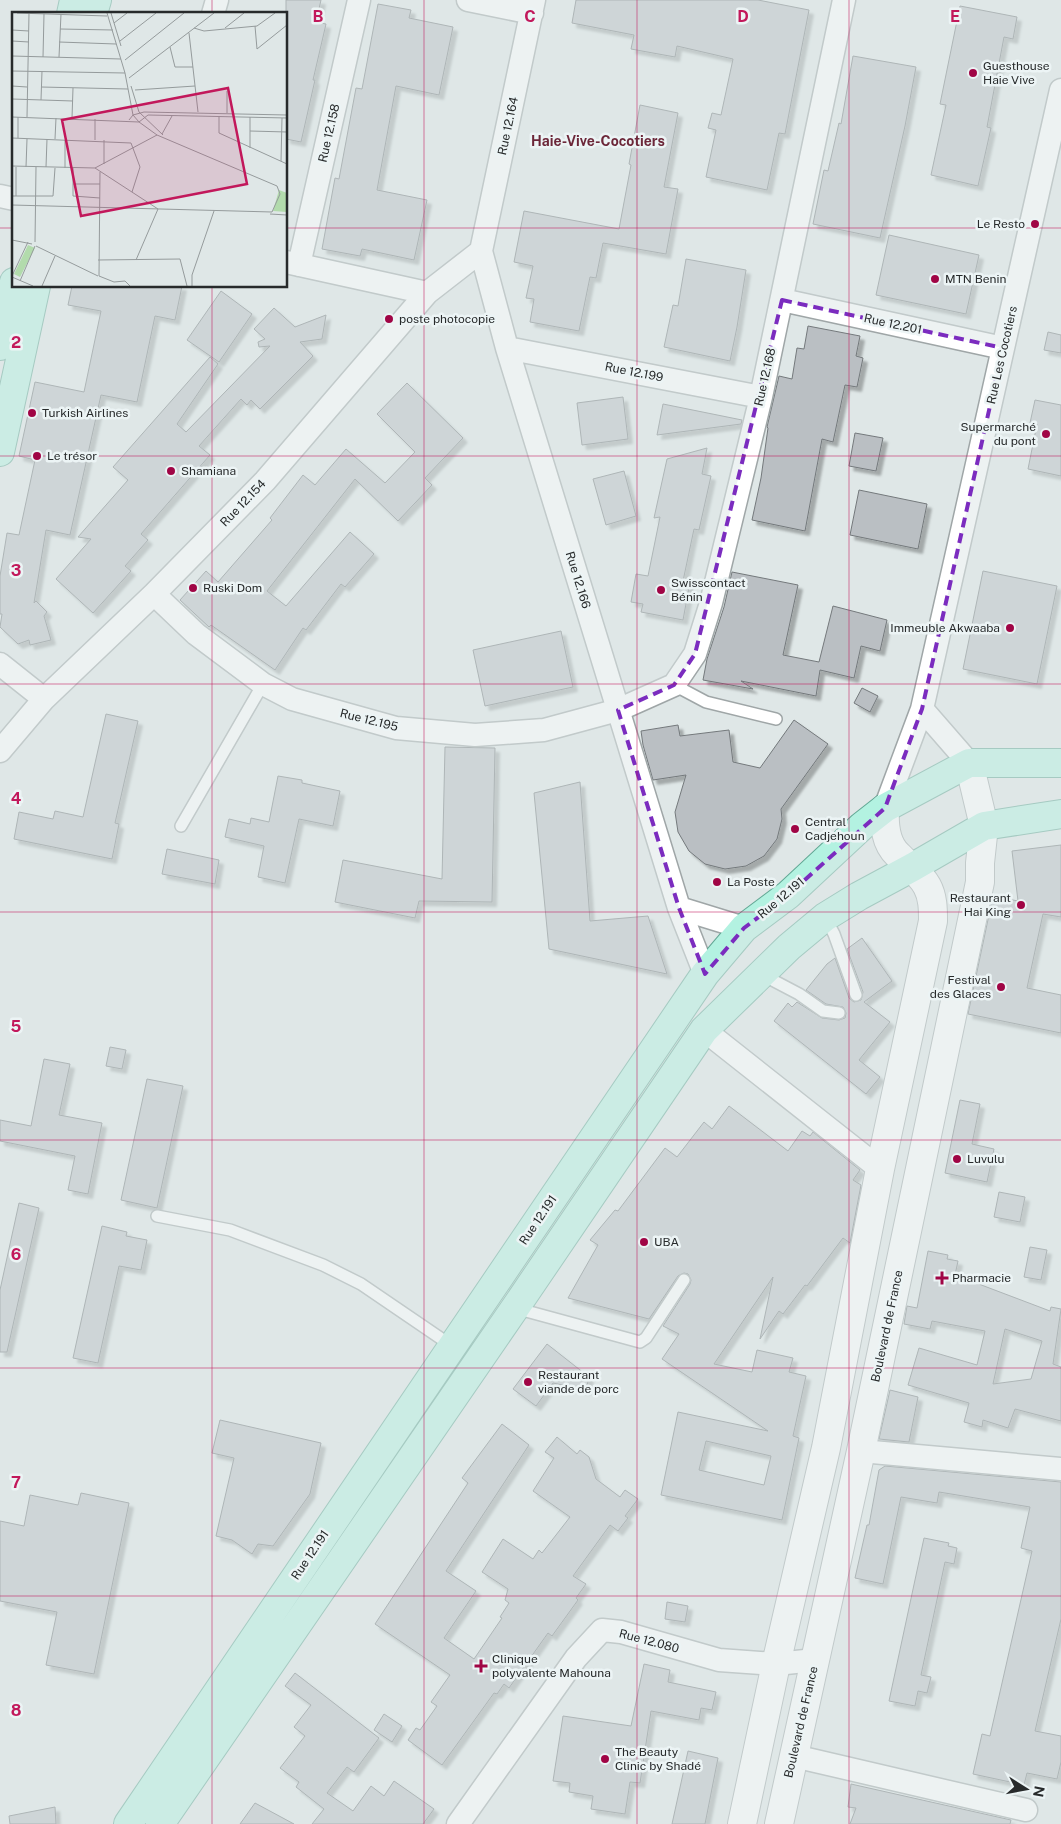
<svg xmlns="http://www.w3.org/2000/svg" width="1061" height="1824" viewBox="0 0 1061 1824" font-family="'Public Sans',sans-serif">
<defs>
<filter id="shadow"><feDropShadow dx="4.5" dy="4.5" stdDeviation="1" flood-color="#0004"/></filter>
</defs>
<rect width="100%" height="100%" fill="#dfe7e7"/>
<path fill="#babfc3" stroke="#74797c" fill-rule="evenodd" filter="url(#shadow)" d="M286,0H321L316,22L326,24L313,80H315L301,142L286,139Z
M576,0H758L809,10L785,134L779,133L767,190L706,177L716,130L708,128L712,113L721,115L733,59L677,46L675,57L631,49L634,35L572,23Z
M378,4L411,10L409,18L453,27L439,95L396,86L377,190L427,200L414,260L362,249L360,256L322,249L335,178L339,179L356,88L362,89Z
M960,6L1017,17L1013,39L1004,37L987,127L991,128L978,186L931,175L946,105L940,104Z
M853,56L916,67L905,126L880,238L813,224L824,170L828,171L839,123L841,124Z
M640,105L678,113L664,187L678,189L666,254L603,243L596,278L590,277L579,331L530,322L534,299L526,298L533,266L514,262L524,211L619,229L631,165L629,164Z
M889,235L979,255L966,314L876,295Z
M686,259L746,270L737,327L730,361L664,347L673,305L678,306Z
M72,286H182L175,320L155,316L137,402L101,395L70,535L46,530L34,603L36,601L47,612L44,616L51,640L30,645L29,640L18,644L0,627L2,614H0V576L7,533L19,535L35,460L19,456L35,382L84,392L101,311L68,305Z
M221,291L252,314L219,362L187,340Z
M274,308L295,327L326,315L322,339L300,342L313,356L260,409L251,400L247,405L241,399L199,446L210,455L141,534L148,540L125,566L131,571L93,613L56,579L91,539L78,537L128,480L113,467L210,357L218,364L177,424L186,432L270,346L259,347L258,342L265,339L254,329Z
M808,326L860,336L856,356L863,358L857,387L845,385L833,442L822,439L805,531L752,520L761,478L768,428L767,427L779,376L792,379L797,348L804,349Z
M1048,332L1061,335V353L1044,350Z
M407,383L463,438L425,478L432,485L398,521L355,479L267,591L286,606L350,532L374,554L345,587L341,584L306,630L303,628L275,670L211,625L209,627L180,600L206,571L218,582L272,520L270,518L303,475L315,485L346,449L385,483L415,452L377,414Z
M623,397L628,439L582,445L577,403Z
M1035,400L1061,405V476L1028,469L1037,424L1030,423Z
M663,404L742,420L741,424L657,435Z
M855,433L883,438L876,471L849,466Z
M707,448L702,474L711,476L699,530L694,529L683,581L690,582L683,620L641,612L643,604L631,602L636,574L648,576L660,517L654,518L667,459Z
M624,471L636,516L606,525L593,479Z
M859,490L927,504L918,549L850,535Z
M983,571L1057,586L1037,684L963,669Z
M732,572L798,585L783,655L819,662L833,606L887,620L880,651L861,646L854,678L820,670L816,696L741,681L753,689L703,680L707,659L724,607Z
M561,631L573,687L485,706L473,650Z
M862,688L878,696L870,712L854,703Z
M106,714L138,721L115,823L119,824L112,859L14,839L19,812L53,819L55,811L83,817Z
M794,720L828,744L781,809L782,819L777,839L764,856L746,866L725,869L705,864L689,851L678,832L675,812L686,775L653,780L643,745L641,731L678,725L680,736L729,730L733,762L760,768Z
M445,747L495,748L492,902L419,901L415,918L335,902L343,860L442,879Z
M278,776L302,780V783L340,791L333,826L299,819L285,883L258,877L264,846L225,837L229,819L250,824L251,818L269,822Z
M580,782L590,921L648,916L667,974L549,949L534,793Z
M1061,845V917L1043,914L1027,988L1061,995V1033L968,1014L993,896L1018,901L1012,851Z
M167,849L219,860L215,884L162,874Z
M862,938L892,981L864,1002L890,1022L859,1060L880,1077L866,1094L774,1021L788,1003L792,1007L797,1002L822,1018L839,1020L845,1018L846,1013L843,1007L826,1004L806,990L827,964L835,958L849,998L854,1002L861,1000L863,992L847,949Z
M110,1047L126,1050L122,1069L106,1066Z
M44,1059L70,1064L59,1115L102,1123L88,1194L68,1190L75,1156L0,1141V1120L31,1126Z
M147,1079L183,1086L157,1208L121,1200Z
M960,1100L980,1104L972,1144L994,1149L987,1182L945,1173Z
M729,1106L788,1151L802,1131L810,1136L813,1132L860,1170L853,1180L861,1185L850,1243L843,1238L807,1286L805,1285L783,1314L779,1311L760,1339L773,1277L714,1364L752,1372L757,1350L793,1358L789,1372L806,1376L793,1436L799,1438L782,1520L661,1495L678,1412L768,1431L662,1359L679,1334L663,1326L690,1284L691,1280L688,1274L684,1273L678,1276L649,1319L568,1298L598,1245L590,1240L615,1210L618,1211L665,1148L677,1157L704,1122L712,1129ZM706,1441L771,1456L764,1485L699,1470Z
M999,1192L1025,1197L1020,1222L994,1217Z
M19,1203L39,1208L7,1352H0V1290Z
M102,1226L127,1232L126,1236L147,1240L141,1270L119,1266L98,1363L73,1358Z
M1030,1247L1047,1250L1041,1280L1024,1277Z
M928,1251L948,1255L947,1259L958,1261L955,1275L1050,1311L1051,1307L1061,1309L1053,1364L1061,1367V1421L1015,1409L1008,1428L983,1420L982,1427L964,1422L969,1403L908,1385L919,1348L977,1365L985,1331L932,1321L930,1329L904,1324L907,1306L917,1308ZM1005,1329L1042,1341L1031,1379L993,1384Z
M547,1344L589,1377L586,1390L553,1383L536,1406L513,1389Z
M890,1390L918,1397L909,1442L879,1439Z
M220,1420L321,1443L310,1494L273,1546L258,1544L252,1554L232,1540L216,1536L234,1458L212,1453Z
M502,1424L529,1445L446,1571L476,1591L444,1638L474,1659L502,1618L500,1617L509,1603L505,1600L508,1589L482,1572L503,1539L533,1559L539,1550L542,1553L570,1517L533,1491L554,1458L545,1452L557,1437L577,1454L580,1450L589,1457L596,1479L620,1497L625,1490L638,1499L625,1516L628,1518L618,1531L610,1525L573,1576L586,1584L576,1598L578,1600L552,1636L548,1633L509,1688L504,1684L497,1694L494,1693L442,1765L408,1740L416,1728L420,1730L437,1706L431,1702L450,1675L375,1624L468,1483L462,1478Z
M885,1466L1061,1482V1619L1035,1731L1061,1736V1762L1057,1779L1027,1773L1024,1785L973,1774L982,1734L990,1736L1032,1551L1021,1548L1030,1507L939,1492L937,1503L901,1497L883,1584L855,1578L867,1525H869L879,1470Z
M81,1493L129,1503L94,1674L46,1665L57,1612L0,1601V1521L24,1526L30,1495L78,1505Z
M924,1538L949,1543L948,1546L957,1548L954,1564L945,1562L921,1675L931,1677L927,1693L918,1691L915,1706L889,1701Z
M667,1602L688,1606L685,1622L665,1619Z
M644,1664L670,1670L668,1682L716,1692L712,1710L701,1708L699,1720L651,1711L640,1783L630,1782L625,1814L591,1809L593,1796L569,1792L570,1783L553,1781L563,1716L631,1726Z
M295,1673L379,1738L354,1772L347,1767L327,1793L353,1811L371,1786L384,1796L394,1781L434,1809L423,1824H312L324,1809L296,1787L299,1782L280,1768L305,1736L294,1727L311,1705L285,1686Z
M384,1714L402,1726L392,1742L374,1730Z
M688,1751L718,1758L705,1824H672Z
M851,1784L1011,1820L1010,1824H850L856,1808L848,1807Z
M255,1803L294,1824H240Z
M55,1807L56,1824H10L9,1816Z"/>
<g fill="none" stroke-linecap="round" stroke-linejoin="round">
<g stroke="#9fa6a7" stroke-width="14">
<path id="service" d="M674,685L706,702L776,719
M181,826L263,684
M825,917L834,934L856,995
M761,974L799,994L823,1011L839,1013
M157,1216L230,1230L323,1265L361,1284L452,1346
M515,1308L640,1342L646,1338L684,1280"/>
</g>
<g stroke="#9fa6a7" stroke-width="25">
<path id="minor" d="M468,0L532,13
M534,0L481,251L507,348L679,908L705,974
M213,14L217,0
M0,196L14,199
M286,262L427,293
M299,265L359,0
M782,300L1003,348
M507,348L761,397
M154,594L196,634L263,684L292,699L396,728L475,735L544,730L618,710L674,685L695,654L711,603L761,397L844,0
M0,664L44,699
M922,709L969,763
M0,751L44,699L154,594L265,481L427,293L481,251
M885,808L922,709L1061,90
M679,908L744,928
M704,1030L880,1169
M861,1451L1061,1469
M794,1756L1026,1810
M458,1824L576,1658L602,1630L621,1632L719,1660L776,1664L815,1660"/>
</g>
<g stroke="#9fa6a7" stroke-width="30">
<path id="tertiary" d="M742,1824L776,1664L826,1448L880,1169L933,921C933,909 933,897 927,886C920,873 908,866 898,855C885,843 884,825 885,808
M779,1824L861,1451L980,882V863L984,826L969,763"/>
</g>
<g stroke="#62a794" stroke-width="30">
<path id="primary" d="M71,14L74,0
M93,14L97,0
M0,346L14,282
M0,452L36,286
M128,1824L705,974L744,928L788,895L862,826L885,808L969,763H1061
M160,1824L515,1308L704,1030L789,947L825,917L859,896L913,867L984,826L1061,814"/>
</g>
<use href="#service" stroke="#fff" stroke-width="11"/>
<use href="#minor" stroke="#fff" stroke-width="22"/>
<use href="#tertiary" stroke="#fff" stroke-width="28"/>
<use href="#primary" stroke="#b3f2e1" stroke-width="28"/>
</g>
<path d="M0 0H1061V1824H0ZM782,300L1003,348L922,709L885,808L788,895L744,928L705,974L679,908L618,710L674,685L695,654Z" fill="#dfe7e7" fill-opacity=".55" fill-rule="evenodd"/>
<path fill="none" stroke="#7b2cbf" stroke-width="4" stroke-dasharray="10 6" stroke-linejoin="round" d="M782,300L1003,348L922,709L885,808L788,895L744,928L705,974L679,908L618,710L674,685L695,654Z"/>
<path fill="none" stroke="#c2185b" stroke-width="1" stroke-opacity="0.55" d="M212,0V14M424,0V1824M637,0V1824M849,0V1824M0,228H14M286,228H1061M212,286V1824M0,456H1061M0,684H1061M0,912H1061M0,1140H1061M0,1368H1061M0,1596H1061"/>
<g fill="#a00545" stroke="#ecf4f5" stroke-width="2">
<circle cx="973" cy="73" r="5"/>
<circle cx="1035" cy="224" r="5"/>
<circle cx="935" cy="279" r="5"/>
<circle cx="389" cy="319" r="5"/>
<circle cx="32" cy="413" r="5"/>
<circle cx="1046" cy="434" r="5"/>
<circle cx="37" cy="456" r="5"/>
<circle cx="171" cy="471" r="5"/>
<circle cx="193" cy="588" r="5"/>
<circle cx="661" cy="590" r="5"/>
<circle cx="1010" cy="628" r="5"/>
<circle cx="795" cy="829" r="5"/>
<circle cx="717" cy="882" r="5"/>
<circle cx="1021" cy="905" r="5"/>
<circle cx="1001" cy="987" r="5"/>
<circle cx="957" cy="1159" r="5"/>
<circle cx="644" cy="1242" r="5"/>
<path d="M939.5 1270.5h5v5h5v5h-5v5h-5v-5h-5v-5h5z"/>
<circle cx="528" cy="1382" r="5"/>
<path d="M478.5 1658.5h5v5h5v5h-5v5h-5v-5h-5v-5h5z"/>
<circle cx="605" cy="1759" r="5"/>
</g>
<g text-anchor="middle" stroke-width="5" stroke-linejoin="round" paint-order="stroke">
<g font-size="12" fill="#272a2b" stroke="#ecf4f5" text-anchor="start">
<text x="983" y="70">Guesthouse<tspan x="983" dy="14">Haie Vive</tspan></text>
<text x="1025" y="228" text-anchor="end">Le Resto</text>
<text x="945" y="283">MTN Benin</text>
<text x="399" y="323">poste photocopie</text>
<text x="42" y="417">Turkish Airlines</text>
<text x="1036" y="431" text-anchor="end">Supermarché<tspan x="1036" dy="14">du pont</tspan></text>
<text x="47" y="460">Le trésor</text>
<text x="181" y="475">Shamiana</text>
<text x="671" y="587">Swisscontact<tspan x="671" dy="14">Bénin</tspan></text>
<text x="203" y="592">Ruski Dom</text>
<text x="1000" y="632" text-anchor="end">Immeuble Akwaaba</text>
<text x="805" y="826">Central<tspan x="805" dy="14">Cadjehoun</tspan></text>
<text x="727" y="886">La Poste</text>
<text x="1011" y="902" text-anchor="end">Restaurant<tspan x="1011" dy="14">Hai King</tspan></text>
<text x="991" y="984" text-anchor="end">Festival<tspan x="991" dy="14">des Glaces</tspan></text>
<text x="967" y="1163">Luvulu</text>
<text x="654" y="1246">UBA</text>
<text x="952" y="1282">Pharmacie</text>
<text x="538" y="1379">Restaurant<tspan x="538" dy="14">viande de porc</tspan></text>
<text x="492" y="1663">Clinique<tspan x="492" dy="14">polyvalente Mahouna</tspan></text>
<text x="615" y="1756">The Beauty<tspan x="615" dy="14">Clinic by Shadé</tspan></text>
</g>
<g font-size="12" fill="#272a2b" stroke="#ecf4f5">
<text transform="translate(508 126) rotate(-78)" y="4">Rue 12.164</text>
<text transform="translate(329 133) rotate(-77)" y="4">Rue 12.158</text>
<text transform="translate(893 324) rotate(12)" y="4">Rue 12.201</text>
<text transform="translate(1002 355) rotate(-77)" y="4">Rue Les Cocotiers</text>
<text transform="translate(634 372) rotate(11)" y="4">Rue 12.199</text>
<text transform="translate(765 377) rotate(-77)" y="4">Rue 12.168</text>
<text transform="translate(243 503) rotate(-46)" y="4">Rue 12.154</text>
<text transform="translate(578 580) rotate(73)" y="4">Rue 12.166</text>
<text transform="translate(369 720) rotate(14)" y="4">Rue 12.195</text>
<text transform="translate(781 898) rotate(-40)" y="4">Rue 12.191</text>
<text transform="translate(538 1220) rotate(-56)" y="4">Rue 12.191</text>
<text transform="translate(887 1326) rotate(-78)" y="4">Boulevard de France</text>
<text transform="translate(310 1555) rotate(-56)" y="4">Rue 12.191</text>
<text transform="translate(649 1641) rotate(15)" y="4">Rue 12.080</text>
<text transform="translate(801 1722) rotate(-77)" y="4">Boulevard de France</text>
</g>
<g font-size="14" font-weight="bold" fill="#6c2739" stroke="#ecf4f5">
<text x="598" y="146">Haie-Vive-Cocotiers</text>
</g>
</g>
<g transform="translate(12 12)">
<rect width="275" height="275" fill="#dfe7e7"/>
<path d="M267,178L275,181V200L261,199ZM16,233L23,236L8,265L2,262Z" fill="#b2dbac"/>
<path fill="none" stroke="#959b9c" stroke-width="1" d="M5,1L95,4M95,1L113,61L121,103L127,110L145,123L265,174L268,182M99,1L109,34M102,11L115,1M243,14L245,37L275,13M182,16L192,19L245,14L263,1M213,16L232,1M48,17L101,18M0,18L17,19M177,21L186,100M0,29L17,30M108,29L144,1M47,30L104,32M158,35L163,55H181M0,44L109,47M31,45L32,2M47,45L49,2M113,48L172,1M0,59L113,61M117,66L202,1M0,74L15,75M119,74L127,100L151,123M29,75L116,77M123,78L183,74M0,87L61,89M29,88L30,59M215,101V79M207,104V121L275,152M0,105L127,110L136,103L275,106M15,105L17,1M238,105V136M60,106L61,76M117,108L121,103L132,100L275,103M238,119L275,120M150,122L160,104M0,126L119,131L128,155L120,180M6,126V105M43,127L44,106M83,128V107M269,149L270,106M92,152V128M0,154L83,156L145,123M14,155L15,127M34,155L35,127M53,156V128M61,156V184L88,186M83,156L146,197L124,248M88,160L87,264L102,270L113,269L118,274M61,172H88M0,184H41L43,156M4,184V155M0,193L260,200L268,182M258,202L275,203M0,228L20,232M23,230L24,155M24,234L86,264M86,248L168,247L175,274M0,264L16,230M0,265L21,274M8,269L23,234M30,274L43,244M180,274V263L202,199"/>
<path fill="#c2185b" fill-opacity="0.15" stroke="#c2185b" stroke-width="2.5" d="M216,76L235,172L69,204L50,108Z"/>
<rect width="275" height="275" fill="none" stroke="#272a2b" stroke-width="2.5"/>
</g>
<g font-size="16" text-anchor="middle" font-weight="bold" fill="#c2185b" stroke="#ecf4f5" stroke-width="5" stroke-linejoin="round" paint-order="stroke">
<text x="318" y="22">B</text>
<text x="530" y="22">C</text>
<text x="743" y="22">D</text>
<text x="955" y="22">E</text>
<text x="16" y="348">2</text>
<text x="16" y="576">3</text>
<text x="16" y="804">4</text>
<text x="16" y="1032">5</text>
<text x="16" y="1260">6</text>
<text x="16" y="1488">7</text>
<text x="16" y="1716">8</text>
</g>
<g transform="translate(1026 1789) rotate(101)" stroke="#ecf4f5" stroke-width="4" paint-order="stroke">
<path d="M0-4L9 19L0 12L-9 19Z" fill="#272a2b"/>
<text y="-8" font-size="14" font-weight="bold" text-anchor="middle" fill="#272a2b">N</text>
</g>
</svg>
